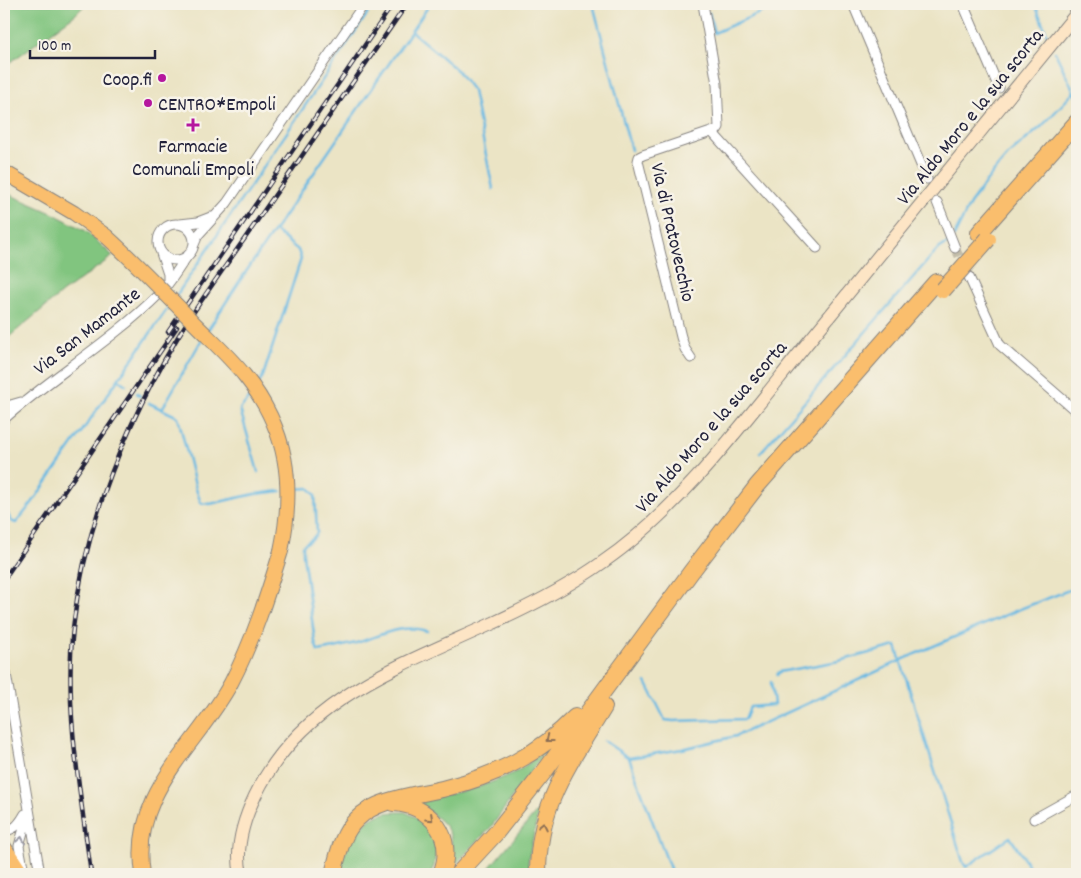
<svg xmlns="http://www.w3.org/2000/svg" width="1081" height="878" viewBox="0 0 1081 878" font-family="Dekko,sans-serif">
<rect width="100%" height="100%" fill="#f7f3e8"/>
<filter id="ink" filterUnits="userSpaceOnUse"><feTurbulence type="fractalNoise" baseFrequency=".02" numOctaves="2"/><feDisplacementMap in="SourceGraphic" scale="10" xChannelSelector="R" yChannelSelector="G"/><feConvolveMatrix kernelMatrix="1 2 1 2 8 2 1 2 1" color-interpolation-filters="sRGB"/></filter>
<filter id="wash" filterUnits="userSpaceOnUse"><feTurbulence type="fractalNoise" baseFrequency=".0096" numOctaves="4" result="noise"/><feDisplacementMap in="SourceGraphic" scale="20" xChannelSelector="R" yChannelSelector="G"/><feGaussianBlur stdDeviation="1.12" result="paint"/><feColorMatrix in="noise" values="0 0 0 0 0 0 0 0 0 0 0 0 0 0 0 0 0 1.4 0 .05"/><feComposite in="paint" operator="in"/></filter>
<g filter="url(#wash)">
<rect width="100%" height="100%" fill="#ebe4c5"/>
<path fill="#81c57f" stroke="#52745d" d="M4,4H86L76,14L4,67Z
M4,192L54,214L86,231L113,256L63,292L4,341Z
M547,749L491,827L447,873C460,829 446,823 412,801C448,795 486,788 519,770C528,764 538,756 547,749Z
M539,809L528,862L530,874H484Z
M405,812L422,820L433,836L436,850L434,866L430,874H338C344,850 358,818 386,813C392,812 399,812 405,812Z"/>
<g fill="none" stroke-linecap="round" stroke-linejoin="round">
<path stroke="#68b9e3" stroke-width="2.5" d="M593,4L631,150
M1035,4L1048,37
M709,13L714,33L780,4
M412,32L458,71L473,91L493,189
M1055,52L1077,98
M954,236L970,204L992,174L1008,155L1042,126L1074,92
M176,296L374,4
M208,330L241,279L430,4
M119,380L126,385
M258,385L263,376L301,259L298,250L274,230
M137,393L140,396
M253,394L240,409L258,472
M149,403L178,417L196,489L201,503L210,504L255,494L281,491
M162,409L202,339
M760,453L937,250L951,241
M292,489L309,488L315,495L317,533L313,538L303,545V554L315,642L318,651C330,649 344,646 356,643C380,636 401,623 427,631
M4,506L11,521L16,523L32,503L170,305
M777,675L779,672L839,661L896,646L963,862L966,867L1010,837L1034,874
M646,682L665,720L673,721L745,719L750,707L774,705L771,682
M604,741L629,758L672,874
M629,758L682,749L736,736L915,654L1020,609L1077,587"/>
</g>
</g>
<g filter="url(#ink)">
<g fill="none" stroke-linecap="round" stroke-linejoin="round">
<path stroke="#c3bda9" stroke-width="9" stroke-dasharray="9 4.5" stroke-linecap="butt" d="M955,248L965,268"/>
<g stroke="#868380" stroke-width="11">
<path id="street" d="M853,4L927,179
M963,4L999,88
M712,132L817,248
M937,202L955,248
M180,224L198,222L211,217
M158 242a18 18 0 1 1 36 0a18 18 0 1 1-36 0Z
M193,247L198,235L227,203L364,4
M161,253L168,274V284
M969,277L1000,345L1077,412
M691,358L685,349L681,337L638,161L639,157L643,155L717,130L719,127L717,84L703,4
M4,407L21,402
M4,419C54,375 112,341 159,294C171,283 179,267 189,254
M4,662L40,874
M1034,819L1077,795
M4,831C15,830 20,823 25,814
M24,872L19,846L28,814"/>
</g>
<g stroke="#868380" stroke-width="14">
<path id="secondary" d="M241,874C235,849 244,819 255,796C301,700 399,666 489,625C529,607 568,587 603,562C683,507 749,415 810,340C899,231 988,122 1077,13"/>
</g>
<g stroke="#868380" stroke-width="16">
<path id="primary" d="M4,172L74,213L106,236
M4,847L22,874
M143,874C130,792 196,748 231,683C253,641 267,596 281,551"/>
</g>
<g stroke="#868380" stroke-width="18">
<path id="highway" d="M979,233L1077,122
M393,803C431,805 456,837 441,874
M333,874C338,855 342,833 357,819C377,798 419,795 446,788C497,775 538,755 575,717
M458,874L495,834L547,768L691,572L757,486L936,282
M538,874C538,803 569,765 604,707"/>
</g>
<use href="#street" stroke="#fff" stroke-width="9"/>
<use href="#secondary" stroke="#fde5c5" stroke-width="12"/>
<use href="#primary" stroke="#fabe6d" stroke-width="14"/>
<use href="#highway" stroke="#fabe6d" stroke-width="16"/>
<g stroke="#22223b" stroke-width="4.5">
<path id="rail" d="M168,332L393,4
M4,579L177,327
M91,874C81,795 64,708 73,628C85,523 125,425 179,335C204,294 234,255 261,215C310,145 358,74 407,4"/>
</g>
<use href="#rail" stroke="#f7f3e8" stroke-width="2.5" stroke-dasharray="8" stroke-linecap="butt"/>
<g stroke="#868380" stroke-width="16" stroke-linecap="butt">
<path id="primary-bridge" d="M106,236C137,264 166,294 195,324C212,341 230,357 245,376C288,430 295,485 281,551"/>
</g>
<g stroke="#868380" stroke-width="18" stroke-linecap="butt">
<path id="highway-bridge" d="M943,290L988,239"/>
</g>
<use href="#primary-bridge" stroke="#fabe6d" stroke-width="14"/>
<use href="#highway-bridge" stroke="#fabe6d" stroke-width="16"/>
</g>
<defs><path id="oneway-chevron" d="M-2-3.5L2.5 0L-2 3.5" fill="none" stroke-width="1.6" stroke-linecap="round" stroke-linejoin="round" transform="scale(1.25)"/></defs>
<g stroke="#8e7054">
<use href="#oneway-chevron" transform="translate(549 739) rotate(142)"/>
<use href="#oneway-chevron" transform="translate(430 818) rotate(43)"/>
<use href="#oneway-chevron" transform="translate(543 826) rotate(-78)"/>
</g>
<use stroke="#9c9ca7" href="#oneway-chevron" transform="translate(21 840) rotate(-79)"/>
</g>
<g fill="#b5179e" stroke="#f7f3e8" stroke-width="2">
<circle cx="162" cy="78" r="5"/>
<circle cx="148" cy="103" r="5"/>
<path d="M190.5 117.5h5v5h5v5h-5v5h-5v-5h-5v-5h5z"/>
</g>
<g text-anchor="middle" stroke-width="5" stroke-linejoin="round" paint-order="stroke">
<g font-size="20" fill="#22223b" stroke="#f7f3e8" text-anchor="end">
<text x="152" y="85">Coop.fi</text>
<text x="158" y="110" text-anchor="start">CENTRO*Empoli</text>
<text x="193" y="152" text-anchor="middle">Farmacie<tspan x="193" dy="23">Comunali Empoli</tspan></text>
</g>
<g font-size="20" fill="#22223b" stroke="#f7f3e8">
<text transform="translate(969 116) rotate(-51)" y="7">Via Aldo Moro e la sua scorta</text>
<text transform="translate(674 232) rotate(77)" y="7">Via di Pratovecchio</text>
<text transform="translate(86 330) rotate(-38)" y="7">Via San Mamante</text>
<text transform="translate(710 426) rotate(-49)" y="7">Via Aldo Moro e la sua scorta</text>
</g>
</g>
<rect width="1081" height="878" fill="none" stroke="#f7f3e8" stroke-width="20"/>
<path d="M30 50v8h125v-8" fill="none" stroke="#22223b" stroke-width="2.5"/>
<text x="38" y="50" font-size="15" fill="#22223b" stroke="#f7f3e8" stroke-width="4" paint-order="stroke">100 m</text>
</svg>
